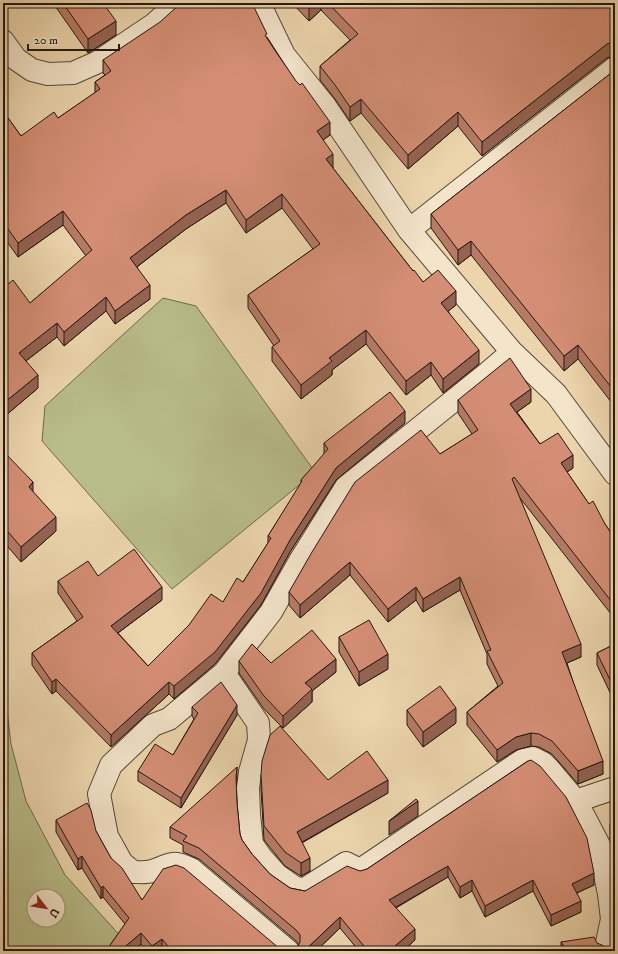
<svg xmlns="http://www.w3.org/2000/svg" width="618" height="954" viewBox="0 0 618 954" font-family="'IM FELL DW Pica',serif">
<rect width="100%" height="100%" fill="#ecd5ad"/>
<filter id="stains"><feTurbulence type="fractalNoise" baseFrequency=".005" numOctaves="4"/><feColorMatrix values="0 0 0 0 .2 0 0 0 0 .09 0 0 0 0 .02 0 0 0 .5 -.17"/></filter>
<radialGradient id="worn" r=".72"><stop offset=".6" stop-color="#630" stop-opacity="0"/><stop offset="1" stop-color="#630" stop-opacity=".3"/></radialGradient>
<path fill="#b8bd89" stroke="#6e6a4d" fill-rule="evenodd" d="M163,298L196,306L315,472L172,589L42,441L45,406Z
M3,677L11,744L26,801L65,875L134,951H3ZM34,896H58V920H34Z"/>
<g fill="none" stroke-linecap="round" stroke-linejoin="round">
<g stroke="#554738" stroke-width="24">
<path id="street" d="M259,3L284,55L325,106L409,230L512,352L556,394L615,474
M3,41L16,59L32,70L48,74L73,73L98,62L153,25L178,3
M409,230L615,68
M224,673L258,723L259,740L250,772L248,788L249,814L252,844L261,857L277,875L294,887L303,890L346,863L360,870L523,760L533,758L543,763L549,769L576,801L599,845L609,894L612,919L606,947
M576,801L615,788
M288,951L191,869C171,859 171,865 152,871C146,873 139,872 133,872L122,863L107,836L99,794L111,765L153,725L169,719L224,673L271,612L301,559L346,487L484,376L512,352"/>
</g>
<use href="#street" stroke="#f3e4ca" stroke-width="22"/>
</g>
<path fill="#b67a65" stroke="#231811" d="M3,3H12L6,8Z
M53,3H103L116,35L88,53Z
M292,3H615V56H613L607,58L482,156L458,126L408,169L361,113L350,121L335,99L320,80V66L350,40L321,10L309,21Z
M267,37L330,135L323,140L333,168L413,271L423,282L456,305L448,311L479,364L443,393L431,375L406,395L366,344L332,370V375L301,399L272,361V347L274,346L248,308V295L313,249L282,208L246,233L226,203L186,229L137,267L150,299L115,324L106,311L64,346L57,337L26,361L38,388L5,416L3,413V288L30,303L86,256L63,225L18,257L3,236V111L21,136L58,118L95,93V82L105,75L103,73V60Z
M615,70V407L578,359L564,371L471,255L458,265L431,228V214Z
M458,400L531,402L517,412L540,444L573,468L567,472L589,504L605,524L615,539V619L520,498L581,657L567,663L603,774L578,784L552,754L539,747L531,746L516,750L497,762L467,725V712L498,686L487,664V654L460,590L423,612L416,600L388,622L350,575L300,618L289,605V592L440,454L472,434L458,413Z
M405,423L336,480L290,552L261,605L215,664L174,699L169,694L111,747L56,691L52,694L32,665V653L77,621L58,593V581L98,576L162,600L118,633L148,666L223,602L243,582L268,543V536L301,484V480L324,455V443Z
M3,451L33,492L56,531L21,562L3,541Z
M339,637L388,669L359,686L339,652Z
M615,644V703L597,665V653Z
M239,661L271,663L336,672L312,691V702L283,728L264,709L239,673Z
M192,707L237,715L181,808L138,781V771L173,755L194,719L192,716Z
M407,710L456,723L423,747L407,725Z
M528,761L594,885L577,893L581,912L551,926L533,891L485,917L472,891L460,898L448,877L396,908L415,940L403,951H359L340,928L316,951H293L297,948L299,945L296,941L199,859L183,852V845L170,838V827L237,778L236,785L237,803L240,834L242,840L252,854L270,874L290,888L305,891L367,869Z
M261,775L328,780L388,793L302,843L310,871L301,876L285,866L264,840L261,789Z
M56,820L96,831L111,858L142,900L284,951H163L162,950L161,951H147L141,944L133,951H106L125,924L103,897L101,899L82,868L78,870L56,832Z
M615,822V861L610,839V824Z
M561,942L597,943L606,951H561Z"/>
<path fill="#946352" stroke="#231811" d="M6,3H12L6,8Z
M313,3H321V10L309,21V7Z
M116,21V35L88,53V39Z
M613,42V56L607,58L482,156V142L607,44Z
M361,99V113L350,121V107Z
M458,112V126L408,169V155Z
M330,122V135L317,144V131Z
M333,154V168L326,159Z
M226,190V203L186,229L130,272V258L186,215Z
M282,194V208L246,233V220Z
M63,211V225L18,257V243Z
M471,241V255L458,265V250Z
M150,285V299L115,324V311Z
M456,291V305L441,317V303Z
M106,297V311L64,346V332Z
M57,323V337L19,366V353Z
M366,330V344L332,370V375L301,399V385L329,358Z
M578,345V359L564,371V356Z
M479,350V364L443,393V379Z
M431,362V375L406,395V381Z
M38,375V388L5,416V402Z
M531,389V402L510,417V404Z
M405,411V423L336,480L290,552L261,605L215,664L174,699V686L290,540L336,468Z
M573,455V468L561,476V463Z
M33,482V497L29,487Z
M56,517V531L21,562V547Z
M350,562V575L300,618V605Z
M460,577V590L423,612V599Z
M162,587V600L111,638V626Z
M416,587V600L388,622V609Z
M581,644V657L562,665V652Z
M388,654V669L359,686V672Z
M336,659V672L312,691V702L283,728V716L305,683Z
M56,679V691L52,694V682Z
M169,682V694L111,747V735Z
M237,705V715L181,808V798Z
M456,708V723L423,747V732Z
M531,733V746L516,750L497,762V750L516,737Z
M603,761V774L578,784V771Z
M237,767V778L236,788V777Z
M388,780V793L297,845V832Z
M418,801V816L389,835V821Z
M82,856V868L78,870V859Z
M310,858V871L301,876V863Z
M448,866V877L389,911V900Z
M594,873V885L572,895V884Z
M472,880V891L460,898V887Z
M533,880V891L485,917V906Z
M103,886V897L101,899V888Z
M581,901V912L551,926V915Z
M340,917V928L316,951H304Z
M415,929V940L403,951H389Z
M141,933V944L133,951H120Z
M162,939V950L161,951H152V946Z"/>
<path fill="#d48e75" stroke="#231811" d="M63,3H103L116,21L88,39Z
M181,3H252L267,34L265,35L274,49L296,81L300,85L302,83L330,122L317,131L333,154L326,159L413,271L414,270L423,282L438,270L456,291L441,303L479,350L443,379L431,362L406,381L366,330L329,358L332,361L301,385L272,347L280,341L248,295L320,244L282,194L246,220L226,190L186,215L130,258L150,285L115,311L106,297L64,332L57,323L19,353L38,375L5,402L3,399V288L13,280L30,303L92,250L63,211L18,243L3,222V111L21,136L54,112L58,118L100,89L95,82L111,71L103,60L160,22Z
M305,3H313L309,7Z
M328,3H615V42H613L607,44L482,142L458,112L408,155L361,99L350,107L335,85L320,66L358,34Z
M615,70V392L578,345L564,356L471,241L458,250L431,214Z
M510,358L531,389L510,404L540,444L558,433L573,455L561,463L589,504L593,501L605,524L615,539V606L514,477L512,479L581,644L562,652L603,761L578,771L552,741L539,734L531,733L516,737L497,750L467,712L503,683L487,651L491,650L460,577L423,599L416,587L388,609L350,562L300,605L289,592L312,552L355,482L421,430L440,454L478,430L458,400Z
M390,392L405,411L336,468L290,540L261,593L215,652L174,686L169,682L111,735L56,679L52,682L32,653L83,617L58,581L88,561L98,576L134,549L162,587L111,626L148,666L189,625L211,594L223,602L237,578L243,582L271,538L268,536L302,481L301,480L328,449L324,443Z
M3,451L33,482L29,487L56,517L21,547L3,526V517L7,514L3,510Z
M369,620L388,654L359,672L339,637Z
M312,630L336,659L305,683L312,689L283,716L264,696L239,661L252,644L271,663Z
M615,644V690L597,653Z
M221,682L237,705L181,798L138,771L155,744L173,755L198,713L192,707Z
M440,686L456,708L423,732L407,710Z
M280,726L328,780L367,751L388,780L297,832L310,858L301,863L285,852L264,826L261,775L262,761L270,735Z
M531,760L540,766L566,797L587,838L594,873L572,884L581,901L551,915L533,880L485,906L472,880L460,887L448,866L389,900L415,929L389,951H368L340,917L304,951H293L297,948L300,942V935L296,930L199,848L183,841L187,836L170,827L237,767L236,777L237,803L240,834L242,840L252,854L270,874L290,888L305,891L347,866L360,871L367,869L528,761Z
M416,799L418,801L389,821Z
M87,803L91,810L96,831L111,858L122,868L142,900L163,869L176,865L184,868L280,949L284,951H172L162,939L152,946L141,933L120,951H106L129,918L103,886L101,888L82,856L78,859L56,820Z
M615,822V846L610,824Z
M594,937L597,943L604,946L606,951H567L561,942Z"/>
<rect width="618" height="954" fill="none" stroke="#ecd5ad" stroke-width="16"/>
<rect x="4" y="4" width="610" height="946" fill="none" stroke="#231811" stroke-width="2"/>
<rect x="8" y="8" width="602" height="938" fill="none" stroke="#231811"/>
<g transform="translate(46 908) rotate(121)"><circle r="19" fill="#f3e4ca" stroke="#a09280"/>
<path d="M0-3L7 15L0 10L-7 15Z" fill="#8f2418"/>
<text y="-6" font-size="11" font-weight="bold" text-anchor="middle" fill="#231811">U</text>
</g>
<path d="M28 44v6h91v-6" fill="none" stroke="#231811" stroke-width="2"/>
<text x="34" y="44" font-size="12" fill="#231811" stroke="#f3e4ca" stroke-width="3" paint-order="stroke">20 m</text>
<rect width="100%" height="100%" filter="url(#stains)"/>
<rect width="100%" height="100%" fill="url(#worn)"/>
</svg>
